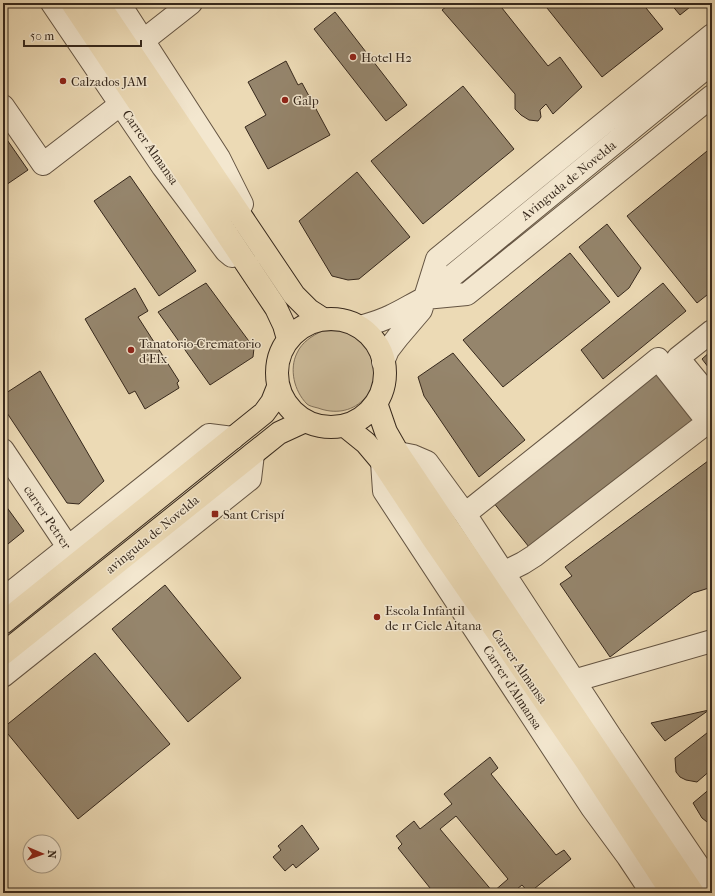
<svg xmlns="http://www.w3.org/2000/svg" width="715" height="896" viewBox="0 0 715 896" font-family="'IM FELL French Canon',serif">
<rect width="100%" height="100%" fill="#ecdab5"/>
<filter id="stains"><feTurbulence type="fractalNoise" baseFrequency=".005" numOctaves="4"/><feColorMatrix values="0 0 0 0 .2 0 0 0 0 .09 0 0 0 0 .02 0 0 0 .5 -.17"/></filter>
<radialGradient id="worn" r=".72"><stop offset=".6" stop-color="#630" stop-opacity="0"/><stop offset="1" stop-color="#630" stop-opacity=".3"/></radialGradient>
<path fill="#cdbc9b" stroke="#82725c" d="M322,331C331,331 341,330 349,333C370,340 374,363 374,382C373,389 368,395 363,400C351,412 334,414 318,408C314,407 309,406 307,404C294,391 289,369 297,353C302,342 312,336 322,331Z"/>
<path fill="#95856c" stroke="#36281c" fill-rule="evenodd" d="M451,3H498L548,66L560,57L582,87L553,114L546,104L540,110L541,117L538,121L529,120L521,115L515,109V94L442,10Z
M543,3H642L663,29L602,77Z
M670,3H695L680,15Z
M335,12L407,105L386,121L314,29Z
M286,61L298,85L302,83L330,135L268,169L245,127L266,115L248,82Z
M463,86L514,149L423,224L371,161Z
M3,134L28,170L3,187Z
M712,147V291L697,303L627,216Z
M357,172L410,237L359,279L348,280L332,276L299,221Z
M130,176L196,271L159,296L94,201Z
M607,224L641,268L629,288L618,297L579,247Z
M570,253L610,302L503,387L463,340Z
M206,283L254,348L253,357L210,385L158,312Z
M663,283L686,311L603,379L581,350Z
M135,288L148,311L138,317L179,381L177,383L179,388L145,409L135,391L129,394L85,319Z
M712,350V372L702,359Z
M453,353L525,440L479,477L424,396L418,377Z
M40,371L104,481L79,504L67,503L3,407V395Z
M656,373L696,424L533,552L493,502Z
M712,458V587L693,593L610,657L560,584L572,576L565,567Z
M3,502L24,531L3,548Z
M165,585L241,678L188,722L112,629Z
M95,653L170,744L78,819L3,728Z
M709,710L665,741L651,723Z
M712,729V769L697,782L686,780L680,777L676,772L675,758Z
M490,757L498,768L491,774L556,855L564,850L571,859L529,893L522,885L512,893H434L398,848L402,844L396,836L414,821L420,829L452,804L444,794ZM456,816L508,879L493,892L440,829Z
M712,787V826L702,818L693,803Z
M302,825L319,849L296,868L293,864L285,871L273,857L281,850L278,846Z"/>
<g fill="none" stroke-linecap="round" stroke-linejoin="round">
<g stroke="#645442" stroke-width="24">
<path id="minor" d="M52,3L163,167L226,251L232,256
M119,3L219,158L242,204
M144,40L191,3
M3,106L43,164L121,104
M425,298L467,294L712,96
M360,327C370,324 381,321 391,316C402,311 413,304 425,298L712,63
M712,331L678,358L712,399
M383,362L388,350L398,337L421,310L437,259L712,35
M3,450L76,559
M398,453L413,456L427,462L465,514L611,737L616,777
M382,462L384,491L592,808L628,857L652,893
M465,514L573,428L658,359L708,422L534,556L523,563L503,573
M3,599L209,435L233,438
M3,676L250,479L253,454
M573,681L712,641
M613,740L712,886"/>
</g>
<g stroke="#36281c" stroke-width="24">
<path id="major" d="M72,3L276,308L284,325L288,339
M98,3L294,295L309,310L323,319
M277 373a54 54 0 1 1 108 0a54 54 0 1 1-108 0Z
M376,403L386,432L398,453L693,893
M345,426L366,443L382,462L433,539L586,761L672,893
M3,623L264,413L272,402L278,387
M3,654L279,433L305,421"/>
</g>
<use href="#minor" stroke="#f3e7cf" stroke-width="22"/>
<use href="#major" stroke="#ecdab5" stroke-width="22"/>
</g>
<g fill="#8f2418" stroke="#f3e7cf" stroke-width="1.5">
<circle cx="353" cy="57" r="4"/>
<circle cx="63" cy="81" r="4"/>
<circle cx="285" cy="100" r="4"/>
<circle cx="131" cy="350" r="4"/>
<rect x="211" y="510" width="8" height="8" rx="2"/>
<circle cx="377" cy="617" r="4"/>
</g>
<g text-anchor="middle" stroke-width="3" stroke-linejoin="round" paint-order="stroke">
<g font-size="13" fill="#36281c" stroke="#f3e7cf" text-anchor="start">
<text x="361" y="62">Hotel H2</text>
<text x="71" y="86">Calzados JAM</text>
<text x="293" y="105">Galp</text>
<text x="139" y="348">Tanatorio-Crematorio<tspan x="139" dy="15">d'Elx</tspan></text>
<text x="223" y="519">Sant Crispí</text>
<text x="385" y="615">Escola Infantil<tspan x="385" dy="15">de 1r Cicle Aitana</tspan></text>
</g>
<g font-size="13" fill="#36281c" stroke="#f3e7cf">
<text transform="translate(151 147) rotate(55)" y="5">Carrer Almansa</text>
<text transform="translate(568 180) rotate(-39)" y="5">Avinguda de Novelda</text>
<text transform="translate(48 517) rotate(56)" y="5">carrer Petrer</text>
<text transform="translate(152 534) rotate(-39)" y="5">avinguda de Novelda</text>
<text transform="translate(520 666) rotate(55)" y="5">Carrer Almansa</text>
<text transform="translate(513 687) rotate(57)" y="5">Carrer d'Almansa</text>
</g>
</g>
<rect width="715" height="896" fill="none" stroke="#ecdab5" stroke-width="16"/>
<rect x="4" y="4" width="707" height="888" fill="none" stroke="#36281c" stroke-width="2"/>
<rect x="8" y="8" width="699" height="880" fill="none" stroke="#36281c"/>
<g transform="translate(42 854) rotate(92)"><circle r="19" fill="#f3e7cf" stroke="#a79b87"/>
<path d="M0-3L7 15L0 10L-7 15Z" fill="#8f2418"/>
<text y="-6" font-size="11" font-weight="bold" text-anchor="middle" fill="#36281c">N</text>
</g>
<path d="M24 40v6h117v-6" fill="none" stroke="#36281c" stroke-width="2"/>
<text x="30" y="40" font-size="12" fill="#36281c" stroke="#f3e7cf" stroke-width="3" paint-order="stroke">50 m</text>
<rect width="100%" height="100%" filter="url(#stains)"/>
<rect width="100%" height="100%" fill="url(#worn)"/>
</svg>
